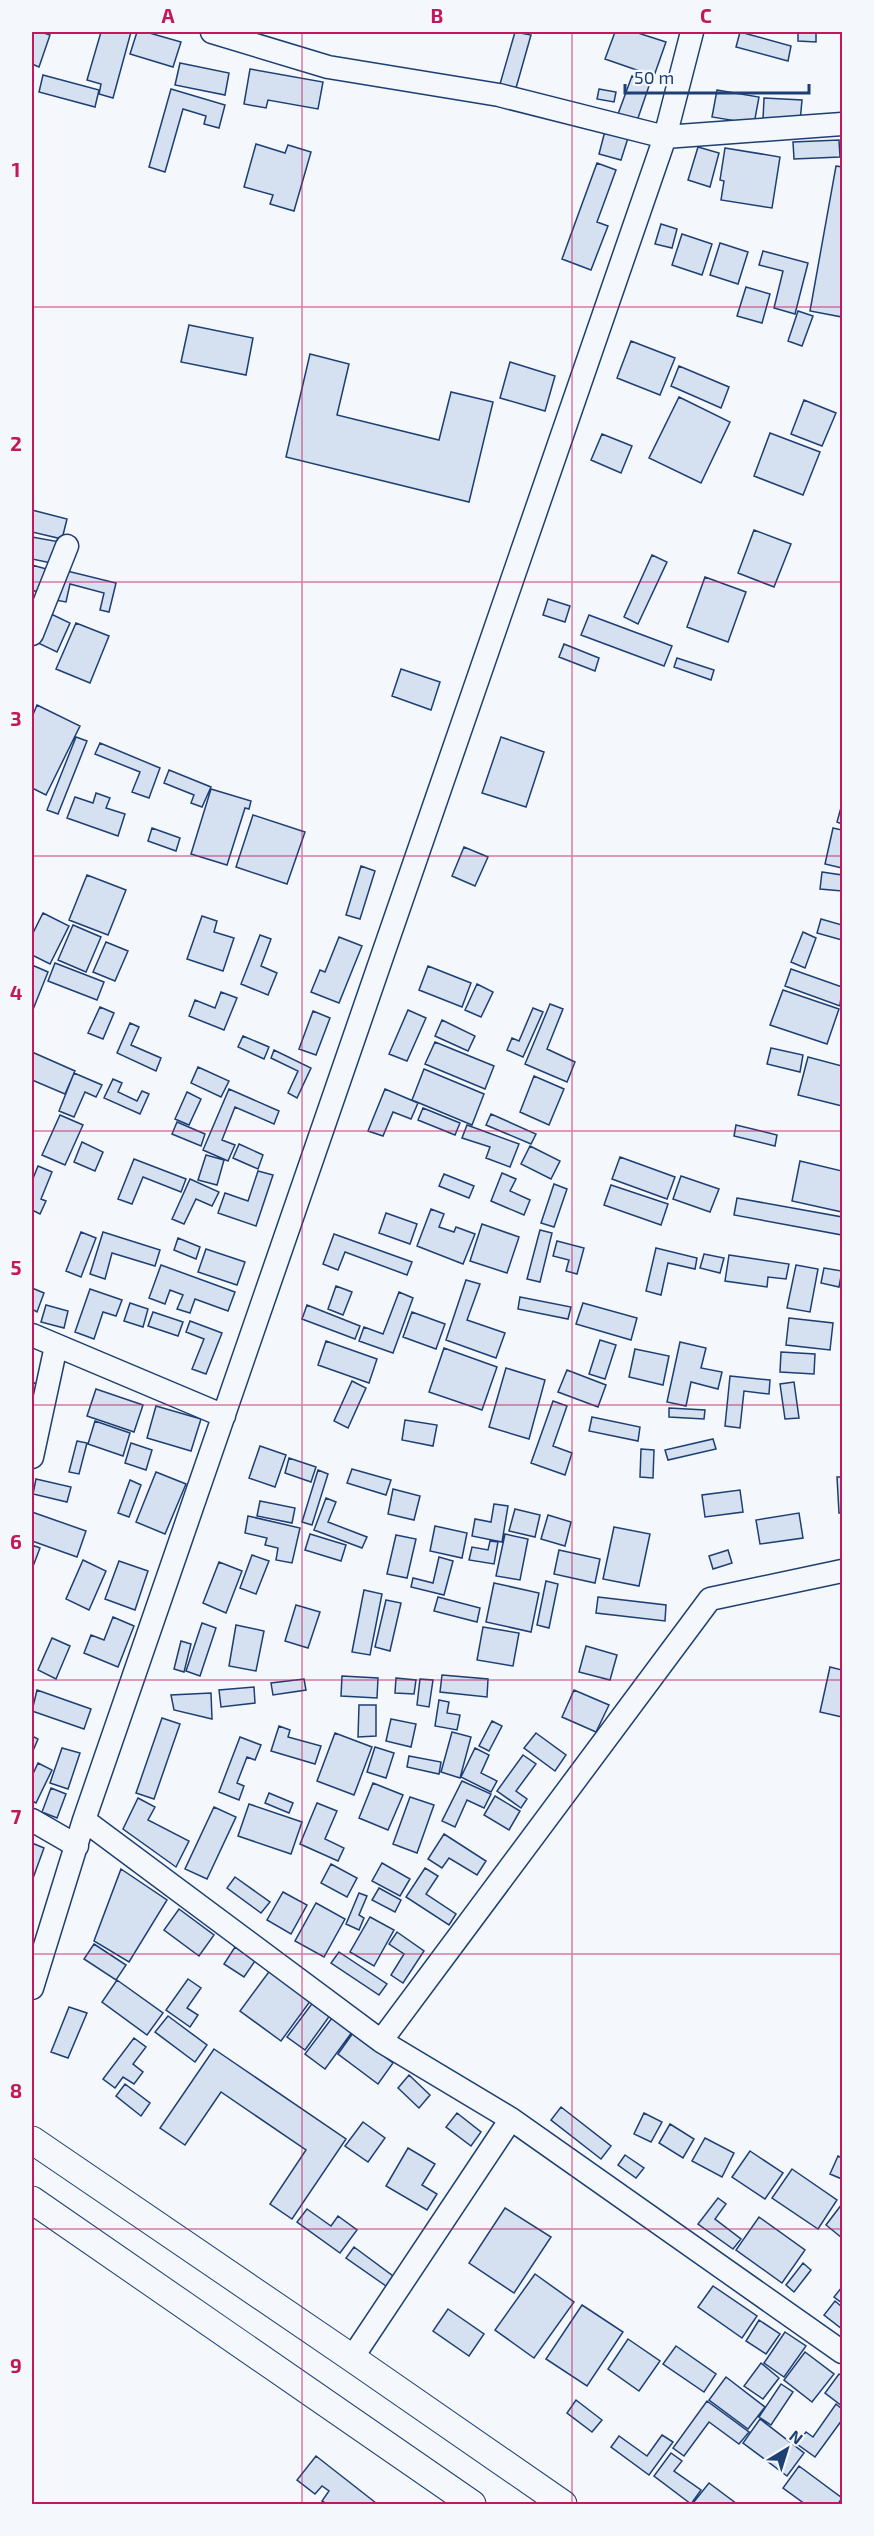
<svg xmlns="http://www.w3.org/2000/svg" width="874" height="2536" viewBox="0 0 874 2536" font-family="'Exo 2',sans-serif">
<rect width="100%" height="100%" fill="#f4f7fb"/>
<path fill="#d5e0f0" stroke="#1d3f73" stroke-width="1.5" d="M32,32H41L50,35L39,67L32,64Z
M101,32H131L113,98L99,94L101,84L87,80Z
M137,32H146L181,42L173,67L130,54Z
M515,32L531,35L516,88L500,84Z
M615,32H635L666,42L654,76L605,59Z
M740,32L791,46L788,61L736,47Z
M798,32H816V42L798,41Z
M180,63L229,73L225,95L175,85Z
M250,69L323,82L318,109L268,100L266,108L244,104Z
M43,75L99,90L95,107L39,92Z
M632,76L650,83L637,121L618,114Z
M171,89L225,105L219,128L204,124L206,116L183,109L165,172L149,167Z
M599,89L616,92L614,102L597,99Z
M717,90L759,97L754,124L712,117Z
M764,98L802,100L800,122L763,120Z
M605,131L628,138L621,160L599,154Z
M839,140L840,157L794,159L793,142Z
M256,144L285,153L288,145L311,152L294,211L270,204L273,195L244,187Z
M698,147L719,153L710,187L688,180Z
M725,148L780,157L772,208L721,200L724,181L720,180Z
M597,163L616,170L597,222L608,226L591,270L562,259Z
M836,166L842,167V317L810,311Z
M661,224L677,229L672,248L655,244Z
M682,234L712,244L702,275L672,265Z
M720,243L748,252L738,284L710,275Z
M763,251L808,263L795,314L774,308L783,271L759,265Z
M746,287L770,294L762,323L737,316Z
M798,311L813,316L802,346L788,341Z
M189,325L253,338L246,375L181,362Z
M631,341L675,358L660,395L617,378Z
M310,354L349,364L337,415L439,440L451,392L493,402L469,502L286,457Z
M510,362L555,376L545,411L500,398Z
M679,366L729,387L721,408L671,386Z
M679,397L730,422L701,483L649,458Z
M804,400L836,413L822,446L791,434Z
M770,433L820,452L803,495L754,476Z
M602,434L632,446L621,473L591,460Z
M32,510L67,519L62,539L32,532Z
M754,530L791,544L774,587L738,573Z
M32,537L60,542L56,564L32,559Z
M652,555L667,562L638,624L624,617Z
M32,565L50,570L43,594L32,590Z
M63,570L116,583L109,612L100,610L104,593L70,584L66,602L55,600Z
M705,577L746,592L728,642L687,627Z
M548,599L570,606L565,622L543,615Z
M49,613L70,623L57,652L36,642Z
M589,615L672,646L664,666L581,635Z
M76,623L109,636L90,683L56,669Z
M564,644L599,658L595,671L559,657Z
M677,658L714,670L711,680L674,667Z
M401,669L440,682L431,710L392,696Z
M37,705L80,726L46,795L32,788V717Z
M76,737L87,741L58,814L47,810Z
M501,737L544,752L526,807L482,793Z
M100,743L160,768L149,798L132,792L140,772L95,754Z
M169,770L211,787L202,807L191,803L194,795L164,783Z
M211,789L251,801L249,809L245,808L227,865L191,854Z
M96,793L110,798L106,808L125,814L118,836L67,818L75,797L93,803Z
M842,804V824L837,822Z
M253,815L305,832L287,884L236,867Z
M152,828L180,838L176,851L148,841Z
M833,828L842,830V868L825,864Z
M464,847L488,857L475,886L452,876Z
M361,866L375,871L360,919L346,915Z
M822,872L842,875V891L820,889Z
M87,875L126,890L108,935L69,920Z
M43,913L69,926L50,964L32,955V935Z
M202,916L217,921L214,932L234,938L223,971L187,959Z
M821,919L842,925V940L817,933Z
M73,925L101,937L86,972L58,960Z
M803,932L816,938L805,968L791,962Z
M260,935L271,939L261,966L277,973L268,995L241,984Z
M339,937L362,946L339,1003L311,992L320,970L325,972Z
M106,942L128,951L115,981L93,972Z
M55,963L104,982L97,1000L48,981Z
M32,965L48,972L32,1012Z
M428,966L471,983L462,1007L419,990Z
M791,969L842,987L840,1006L785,986Z
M477,984L493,992L481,1017L465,1010Z
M783,990L839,1009L827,1044L770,1025Z
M221,992L237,998L224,1030L189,1016L195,1000L215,1008Z
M550,1004L563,1009L547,1049L575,1062L567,1082L525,1064Z
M100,1007L114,1013L103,1039L88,1033Z
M533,1008L543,1012L523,1057L507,1050L512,1038L519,1041Z
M408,1010L426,1018L407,1061L389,1054Z
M313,1011L330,1018L316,1055L299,1049Z
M442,1020L475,1036L468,1051L435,1036Z
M130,1023L139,1027L131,1045L161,1058L156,1071L117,1053Z
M243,1036L269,1047L264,1059L238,1047Z
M435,1042L494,1066L485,1089L425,1064Z
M771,1048L803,1055L800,1072L767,1064Z
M274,1050L311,1068L297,1098L288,1093L298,1071L271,1058Z
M32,1052L75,1071L65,1094L32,1080Z
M808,1057L842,1066V1106L798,1095Z
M198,1067L229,1081L221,1097L191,1083Z
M424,1069L484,1094L472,1125L412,1100Z
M74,1073L102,1085L96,1097L85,1092L74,1117L59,1111Z
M534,1076L564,1089L549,1125L520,1112Z
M113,1079L122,1083L118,1092L137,1101L142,1091L149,1094L140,1114L104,1098Z
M229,1089L279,1111L274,1124L235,1107L222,1140L235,1145L228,1161L203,1150Z
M385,1089L418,1103L411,1119L393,1112L383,1136L368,1131Z
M187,1092L201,1099L189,1125L175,1119Z
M423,1108L460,1123L455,1135L418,1120Z
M491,1114L536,1134L531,1144L486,1125Z
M60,1115L83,1125L65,1165L42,1155Z
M177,1122L205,1134L201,1146L172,1134Z
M467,1125L519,1144L510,1167L486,1158L490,1147L462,1138Z
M736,1125L777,1135L775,1146L734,1136Z
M82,1142L103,1152L95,1171L74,1162Z
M239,1144L263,1155L258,1169L233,1158Z
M530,1146L560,1161L551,1179L521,1164Z
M206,1155L224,1160L217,1185L198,1180Z
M620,1157L675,1177L667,1199L612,1179Z
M134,1159L186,1179L181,1192L143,1177L132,1204L118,1199Z
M800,1161L842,1171V1212L792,1201Z
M38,1166L52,1172L41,1199L46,1201L40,1214L32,1210V1181Z
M258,1171L273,1175L256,1226L218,1213L225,1193L248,1201Z
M502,1173L516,1179L510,1191L530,1200L524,1215L491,1201Z
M444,1174L474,1186L469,1198L439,1186Z
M681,1176L719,1189L710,1212L673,1199Z
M190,1179L219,1192L212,1206L196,1199L184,1224L172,1219Z
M554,1184L567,1189L554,1227L541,1223Z
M611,1185L668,1204L661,1225L604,1205Z
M737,1198L842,1217V1235L734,1215Z
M431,1209L444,1214L439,1227L454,1232L456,1227L475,1234L463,1264L417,1246Z
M386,1213L417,1224L410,1244L379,1233Z
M482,1224L519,1237L507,1273L470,1261Z
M540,1230L552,1233L540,1282L527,1279Z
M81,1232L96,1238L81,1277L66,1271Z
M103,1232L160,1250L155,1266L112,1253L105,1279L90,1274Z
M334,1234L412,1262L407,1275L345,1252L338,1270L323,1264Z
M178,1238L200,1247L196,1259L174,1250Z
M557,1241L584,1248L577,1274L566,1271L569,1260L553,1256Z
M656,1248L697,1258L695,1269L668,1263L661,1295L646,1291Z
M206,1249L245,1262L237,1285L198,1272Z
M704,1254L724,1258L720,1273L700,1268Z
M729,1255L789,1264L786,1279L768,1277L767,1287L725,1281Z
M161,1265L235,1292L228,1311L195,1299L190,1313L177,1309L183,1295L170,1290L165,1304L149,1298Z
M796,1265L818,1269L810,1312L787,1308Z
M824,1268L842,1271L839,1287L821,1283Z
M466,1280L480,1284L467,1320L505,1333L496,1358L446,1340Z
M336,1286L352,1292L343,1315L328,1309Z
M32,1288L44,1293L37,1312L32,1309Z
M90,1289L122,1300L116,1316L103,1312L94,1339L75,1332Z
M399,1292L413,1298L393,1353L359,1341L364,1327L383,1334Z
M520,1297L571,1307L568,1319L518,1309Z
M130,1303L148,1309L143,1327L124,1321Z
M583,1303L637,1318L631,1340L576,1324Z
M46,1305L68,1311L64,1328L41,1322Z
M307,1305L360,1326L355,1339L302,1319Z
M153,1312L183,1322L178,1336L148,1326Z
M412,1312L445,1324L436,1349L403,1337Z
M789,1318L833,1323L830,1350L786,1345Z
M190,1321L222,1333L206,1374L192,1369L204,1339L186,1332Z
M600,1340L616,1345L605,1379L589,1374Z
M326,1341L377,1359L369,1383L318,1365Z
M680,1342L706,1348L701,1368L722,1372L718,1389L691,1382L686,1406L667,1402Z
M444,1348L497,1367L482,1410L429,1392Z
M635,1349L669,1356L663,1385L629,1377Z
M781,1352L815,1354L814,1374L780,1372Z
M506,1368L545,1380L529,1439L489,1427Z
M567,1370L606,1385L598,1407L558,1392Z
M730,1376L770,1380L769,1394L744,1391L740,1428L725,1426Z
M352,1381L366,1388L348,1428L334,1421Z
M32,1382L44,1387L32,1414Z
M794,1382L799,1418L785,1419L780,1384Z
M96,1389L143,1405L134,1432L87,1416Z
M553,1401L567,1406L553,1446L572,1453L565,1475L531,1463Z
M156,1406L201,1419L191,1451L147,1438Z
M669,1408L705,1410L704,1419L669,1417Z
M592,1417L640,1427L638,1441L589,1431Z
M405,1420L437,1425L433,1446L402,1440Z
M95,1421L130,1433L123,1456L88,1444Z
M713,1439L716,1449L668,1460L665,1450Z
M77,1441L87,1443L79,1474L69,1472Z
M131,1443L152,1450L146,1470L125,1463Z
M260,1446L286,1455L275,1487L249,1478Z
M641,1449L654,1450L653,1478L640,1477Z
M289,1458L316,1467L311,1482L285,1473Z
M352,1469L391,1480L386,1495L347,1483Z
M318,1470L328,1474L312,1525L302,1522Z
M156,1472L186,1484L165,1534L136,1522Z
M837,1477H842V1513H839Z
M36,1479L71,1487L67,1502L33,1494Z
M130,1480L141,1485L129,1517L118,1513Z
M393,1489L420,1496L414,1520L388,1514Z
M740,1490L743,1512L705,1517L702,1495Z
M326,1498L336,1502L328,1522L367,1537L362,1548L314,1530Z
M260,1501L295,1508L292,1523L257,1516Z
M494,1504L508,1506L502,1542L472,1536L475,1519L491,1522Z
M515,1509L540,1515L535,1537L509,1531Z
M32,1512L86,1531L77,1557L32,1541Z
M799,1513L803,1538L760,1544L756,1520Z
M548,1515L571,1522L565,1546L541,1539Z
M248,1516L300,1528L292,1563L276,1560L278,1548L265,1545L267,1538L245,1533Z
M435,1526L467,1533L462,1558L430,1551Z
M614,1527L650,1534L639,1586L603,1579Z
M310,1534L346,1545L341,1561L305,1550Z
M505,1534L528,1539L520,1580L496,1576Z
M396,1535L416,1539L407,1578L387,1574Z
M490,1541L498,1542L494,1564L469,1560L472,1547L488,1550Z
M32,1545L40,1548L32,1569Z
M559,1550L600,1559L595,1583L554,1574Z
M728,1550L732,1563L713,1569L709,1556Z
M252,1555L269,1561L256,1594L240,1588Z
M439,1557L453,1561L444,1595L411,1587L413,1578L433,1583Z
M83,1560L106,1571L89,1610L66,1599Z
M119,1561L148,1571L135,1610L105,1599Z
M219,1562L242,1571L226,1613L203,1603Z
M546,1581L558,1584L549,1628L537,1625Z
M494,1583L539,1593L531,1632L486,1622Z
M364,1590L382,1594L370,1655L352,1652Z
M438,1597L480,1608L477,1622L434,1611Z
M598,1597L666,1605L665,1621L596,1613Z
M386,1600L401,1603L390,1651L375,1647Z
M296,1605L320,1612L308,1648L285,1641Z
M113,1617L134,1626L118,1667L84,1653L91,1635L104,1640Z
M202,1623L216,1628L200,1676L186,1671Z
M236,1625L264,1631L256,1671L229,1666Z
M483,1627L519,1633L513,1666L477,1660Z
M52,1638L70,1646L56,1679L38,1670Z
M181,1641L191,1644L184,1672L174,1669Z
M586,1646L617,1655L610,1680L579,1672Z
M830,1667L842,1670V1717L820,1712Z
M442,1675L488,1679L487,1697L440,1692Z
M342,1676L378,1678L377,1698L341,1696Z
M396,1678L416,1680L414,1694L395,1693Z
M304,1679L306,1690L273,1695L271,1683Z
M420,1679L433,1680L429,1707L417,1705Z
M254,1687L255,1703L221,1707L219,1690Z
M37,1690L91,1709L84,1729L32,1711Z
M574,1690L609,1705L596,1732L562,1717Z
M211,1693L212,1719L174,1710L171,1695Z
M439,1700L449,1702L447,1713L460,1715L457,1730L435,1726Z
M359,1705H376V1736L358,1737Z
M162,1718L180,1724L154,1799L136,1793Z
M391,1719L416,1724L411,1747L386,1741Z
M492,1721L502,1726L489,1751L479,1746Z
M279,1726L290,1730L288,1737L321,1746L315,1764L271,1751Z
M452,1732L471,1737L460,1778L441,1772Z
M335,1733L372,1747L354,1795L317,1781Z
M536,1733L566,1755L555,1771L524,1748Z
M32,1736L38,1739L32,1753Z
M240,1737L261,1745L255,1760L247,1757L237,1783L244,1786L239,1800L219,1792Z
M375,1747L394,1753L386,1778L367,1772Z
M62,1748L80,1753L68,1789L50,1783Z
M475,1748L489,1755L481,1773L497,1781L491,1792L461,1777Z
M523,1755L536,1764L516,1791L527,1799L521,1808L497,1791Z
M409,1756L441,1762L439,1774L407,1767Z
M38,1763L52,1770L36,1803L32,1801V1776Z
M462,1781L491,1794L484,1808L467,1800L455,1827L442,1821Z
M373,1783L403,1795L388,1830L359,1818Z
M51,1788L66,1794L57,1818L42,1812Z
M269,1793L293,1803L289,1813L265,1803Z
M495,1796L520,1811L509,1830L484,1815Z
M410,1797L434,1805L417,1853L393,1844Z
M138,1798L155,1807L148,1820L189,1841L176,1867L123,1829Z
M317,1803L337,1811L325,1839L344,1848L338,1861L300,1844Z
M249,1804L302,1822L291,1854L238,1836Z
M214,1807L236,1817L207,1879L185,1869Z
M444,1834L486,1861L477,1875L449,1858L442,1868L428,1859Z
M32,1843L44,1848L32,1881Z
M382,1863L410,1879L400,1896L372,1881Z
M331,1864L357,1878L347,1897L321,1883Z
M425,1868L438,1876L426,1894L456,1914L449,1925L406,1897Z
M121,1869L167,1900L129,1962L94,1941Z
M235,1877L270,1902L261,1913L227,1888Z
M379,1888L401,1900L395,1912L372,1900Z
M283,1892L307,1905L291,1934L267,1920Z
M359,1893L367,1896L359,1915L364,1918L359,1930L346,1924Z
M316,1903L345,1919L324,1957L295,1941Z
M179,1909L214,1935L199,1956L164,1930Z
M370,1917L394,1930L374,1966L350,1952Z
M397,1932L424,1951L403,1983L391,1975L404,1954L389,1944Z
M94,1944L126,1965L116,1980L84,1959Z
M235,1947L255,1961L244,1977L224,1964Z
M339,1952L387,1984L379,1995L331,1963Z
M274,1965L314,1996L281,2041L240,2011Z
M188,1979L201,1988L187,2008L198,2015L190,2027L166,2010Z
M117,1980L163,2013L147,2035L102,2002Z
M314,2001L331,2014L305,2050L287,2037Z
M69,2007L87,2013L68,2058L51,2052Z
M335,2014L355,2028L325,2069L305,2054Z
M168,2016L207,2045L195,2062L155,2032Z
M353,2033L393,2063L378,2084L338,2054Z
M134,2038L146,2047L133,2064L143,2072L134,2084L123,2077L115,2088L103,2079Z
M214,2049L346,2139L292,2219L270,2204L306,2150L221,2092L185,2145L160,2128Z
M409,2075L430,2095L419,2108L398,2088Z
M125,2084L150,2103L141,2116L116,2096Z
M561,2107L611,2146L601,2159L551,2120Z
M457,2113L481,2132L471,2146L446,2127Z
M644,2113L662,2122L651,2142L634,2134Z
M363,2122L385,2138L368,2162L345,2146Z
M670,2124L694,2139L683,2158L659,2143Z
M705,2138L734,2153L722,2177L692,2161Z
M408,2148L435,2164L422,2185L437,2194L427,2210L386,2186Z
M750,2151L783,2173L765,2199L732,2177Z
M625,2155L644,2168L636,2178L618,2165Z
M838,2156L842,2158V2179L830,2174Z
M792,2169L837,2200L818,2229L772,2198Z
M718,2198L726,2204L715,2219L741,2239L733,2249L698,2224Z
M842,2204V2238L826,2225Z
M505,2208L551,2237L514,2293L469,2263Z
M307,2209L331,2226L338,2216L357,2230L340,2253L297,2222Z
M759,2217L805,2250L782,2283L736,2250Z
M354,2247L393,2276L386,2286L346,2258Z
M803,2263L811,2270L794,2292L786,2285Z
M535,2274L574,2302L534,2358L495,2330Z
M713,2286L757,2316L742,2338L698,2307Z
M842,2287V2303L834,2297Z
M835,2301L842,2307V2329L824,2315Z
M582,2305L623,2332L587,2386L546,2359Z
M448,2309L484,2334L469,2356L433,2331Z
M759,2320L780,2334L766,2354L746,2341Z
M785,2332L806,2346L784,2377L764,2363Z
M628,2339L660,2361L639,2391L608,2369Z
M676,2346L716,2374L704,2392L663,2364Z
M805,2352L834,2374L812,2402L784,2380Z
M761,2363L779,2378L763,2399L744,2386Z
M839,2374L842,2376V2406L825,2393Z
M726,2377L765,2407L748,2429L709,2400Z
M781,2384L793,2392L771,2425L759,2417Z
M576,2400L602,2420L592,2432L567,2413Z
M707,2401L749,2432L739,2444L709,2422L684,2456L673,2448Z
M836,2404L842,2409V2420L815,2457L797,2444L806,2432L813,2437Z
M760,2419L804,2453L787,2476L743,2443Z
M662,2435L673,2442L649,2475L611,2447L619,2436L647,2456Z
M671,2453L682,2461L674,2471L701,2490L691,2504L654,2476Z
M316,2456L376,2503L375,2504H327L322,2501L329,2491L322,2486L315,2494L297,2480Z
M799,2466L842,2498L838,2504H805L783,2488Z
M709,2483L737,2504L693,2503Z"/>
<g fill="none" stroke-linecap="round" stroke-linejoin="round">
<g stroke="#1d3f73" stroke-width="25">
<path id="minor" d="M212,32L328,67L499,95L665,137L842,124
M32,634L67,546
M32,1335L224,1416
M32,1457L56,1346
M32,1820L77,1846
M84,1820L381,2041L511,2119L842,2352
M32,1988L84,1820L665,137L692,32
M381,2041L710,1599L842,1571
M352,2358L511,2119"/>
</g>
<g stroke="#1d3f73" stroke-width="29">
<path id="tertiary" d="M32,2140L352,2358L563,2504
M32,2200L472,2504"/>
</g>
<use href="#minor" stroke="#f4f7fb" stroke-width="22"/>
<use href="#tertiary" stroke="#f4f7fb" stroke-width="27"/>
</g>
<path fill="none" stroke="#c2185b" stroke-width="1.5" stroke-opacity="0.55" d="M302,32V2504M572,32V2504M32,307H842M32,582H842M32,856H842M32,1131H842M32,1405H842M32,1680H842M32,1954H842M32,2229H842"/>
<rect width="874" height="2536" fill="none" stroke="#f4f7fb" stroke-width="66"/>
<g transform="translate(787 2449) rotate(38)" stroke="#f4f7fb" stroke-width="4.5" paint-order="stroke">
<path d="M0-4.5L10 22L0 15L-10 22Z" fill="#1d3f73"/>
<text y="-9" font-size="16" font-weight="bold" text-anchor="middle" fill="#1d3f73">N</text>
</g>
<path d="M625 84v9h184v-9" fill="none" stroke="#1d3f73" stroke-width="3"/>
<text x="634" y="84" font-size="18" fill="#1d3f73" stroke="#f4f7fb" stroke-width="4.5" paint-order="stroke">50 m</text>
<rect x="33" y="33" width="808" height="2470" fill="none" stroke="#c2185b" stroke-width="2"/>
<g font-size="20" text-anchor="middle" font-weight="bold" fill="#c2185b">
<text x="168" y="23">A</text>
<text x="437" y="23">B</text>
<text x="706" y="23">C</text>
<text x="16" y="177">1</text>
<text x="16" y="451">2</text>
<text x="16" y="726">3</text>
<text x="16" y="1000">4</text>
<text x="16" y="1275">5</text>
<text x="16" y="1549">6</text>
<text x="16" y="1824">7</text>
<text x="16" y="2098">8</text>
<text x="16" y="2373">9</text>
</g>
</svg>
